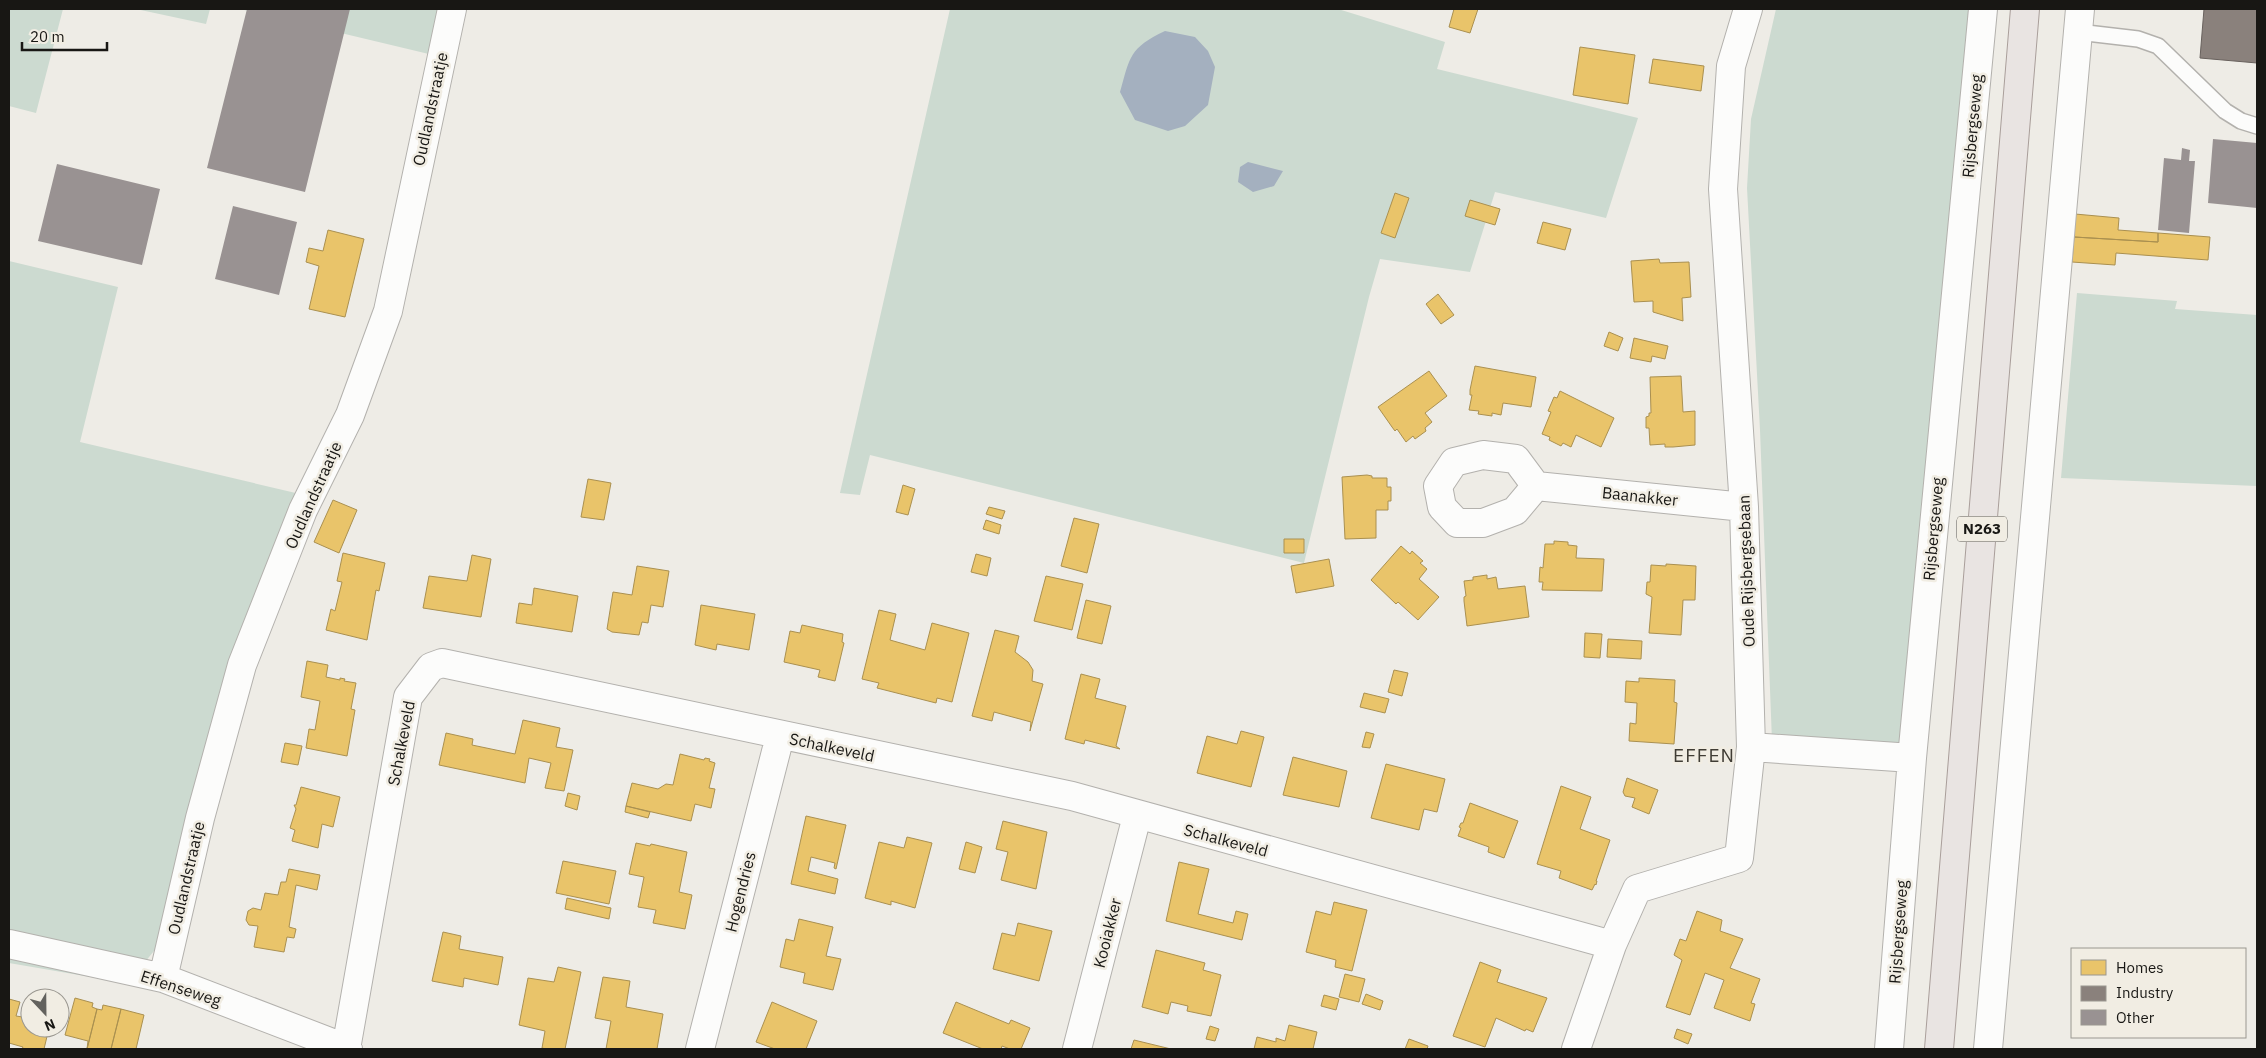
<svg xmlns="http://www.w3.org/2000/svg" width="2266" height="1058" viewBox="0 0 2266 1058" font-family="'IBM Plex Sans',sans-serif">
<rect width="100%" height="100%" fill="#eeece6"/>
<path fill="#ccdad0" d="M9,9H63L36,113L9,106Z
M136,9H210L206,24Z
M240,9H443L433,55Z
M950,9H1338L1445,42L1437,69L1638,118L1606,218L1495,192L1470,272L1380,259L1369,297L1304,563L870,455L860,495L840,493Z
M1776,9H1969L1904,745L1772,741L1760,430L1747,188L1751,119Z
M9,261L118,287L80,442L300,494L162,941L145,962L9,931Z
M2077,293L2177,301L2175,309L2257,315V486L2061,478Z
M9,956L155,988L9,963Z"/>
<path fill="#a4b0bf" d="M1165,31L1195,37L1208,51L1215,67L1208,105L1185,126L1168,131L1135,120L1120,92C1130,57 1129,48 1165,31Z
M1248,162L1283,171L1274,186L1253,192L1238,182L1240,167Z"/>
<path fill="#e9c46a" stroke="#aa9050" d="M1454,9H1478L1470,33L1449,27Z
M1580,47L1635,55L1628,104L1573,95Z
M1653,59L1704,66L1701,91L1649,83Z
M1395,193L1409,198L1395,238L1381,233Z
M1470,200L1500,209L1495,225L1465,216Z
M2075,214L2119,218L2118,230L2158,233V242L2074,237Z
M1543,222L1571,229L1565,250L1537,243Z
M328,230L364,239L345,317L309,309L319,266L306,262L309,248L323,251Z
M2158,233L2210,237L2208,260L2116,253L2115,265L2072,262L2074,237L2158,242Z
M1659,259L1660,263L1689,262L1691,297L1682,298L1683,321L1653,312V301L1634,302L1631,261Z
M1438,294L1454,315L1441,324L1426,304Z
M1609,332L1623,338L1618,351L1604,346Z
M1634,338L1668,346L1665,359L1652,356L1651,362L1630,358Z
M1475,366L1536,377L1531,407L1503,403L1501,415L1492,413V416L1478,414L1479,411L1469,410L1472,395H1470V390Z
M1429,371L1447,396L1425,413L1432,422L1425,428L1426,431L1415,439L1413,436L1406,442L1397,429L1395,431L1392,427L1378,407Z
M1681,376L1683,412L1695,411V445L1673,447H1665V444L1650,445L1649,428H1646V417L1649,416V413H1651L1650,377Z
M1560,391L1614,418L1601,447L1576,435L1571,447L1563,443L1561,446L1549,440L1550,437L1542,434L1551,412L1548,411L1554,397L1557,398Z
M1367,475L1372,476V478H1387V487H1391V501H1388V510H1376V538L1345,539L1342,477Z
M588,479L611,483L604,520L581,517Z
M903,485L915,489L908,515L896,512Z
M333,500L357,510L339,553L314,542Z
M989,507L1005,511L1002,519L986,514Z
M1074,518L1099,524L1087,573L1061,566Z
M986,520L1001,525L999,534L983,529Z
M1284,539H1304V553H1284Z
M1554,541L1568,542V545L1577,546L1576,558L1604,559L1602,591L1542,590L1543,582H1539L1540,567L1543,568L1545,544H1554Z
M1401,546L1410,554L1412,551L1423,561L1420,563L1427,569L1419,579L1439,597L1418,620L1398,602L1396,604L1371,580Z
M343,553L385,563L379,591L376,590L367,640L326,630L331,609L335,611L342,582L337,581Z
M976,554L991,558L987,576L971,572Z
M472,555L491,559L481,617L423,608L429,576L467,581Z
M1329,559L1334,586L1296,593L1291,566Z
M1666,564L1696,566L1695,600H1683L1681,635L1649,633L1652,597L1646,594L1647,582H1650L1651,565L1666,566Z
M637,566L669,571L663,607L651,605L648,623L642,622L639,635L612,632L607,629L613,592L632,595Z
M1487,575V579L1496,577L1498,589L1525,586L1529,617L1467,626L1464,601V597L1466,596L1464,581L1473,580V577Z
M1046,576L1083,584L1072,630L1034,621Z
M534,588L578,596L572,632L516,623L519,603L532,605Z
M1086,600L1111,606L1102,644L1077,638Z
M701,605L755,614L749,650L717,644L716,650L695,645Z
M879,610L896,614L890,640L925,650L932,623L969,633L952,702L937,698L936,703L877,688L879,683L862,679Z
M802,625L843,634L842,642L844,643L835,681L818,677L820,670L784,662L790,631L800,633Z
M995,630L1019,636L1015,652L1028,662L1033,670L1032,681L1043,684L1030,731L1031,722L994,712L992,721L972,716Z
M1585,633L1602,634L1600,658L1584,657Z
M1608,639L1642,641L1641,659L1607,657Z
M307,661L328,665L326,677L340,680V678L345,679L344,681L356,683L351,709L355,710L347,756L306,748L309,729L315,730L320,701L301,697Z
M1394,670L1408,673L1402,696L1388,692Z
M1081,674L1100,679L1095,698L1126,706L1116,746L1120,749L1085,740L1084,744L1065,739Z
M1639,678L1675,680L1674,702L1677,703L1674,744L1629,741L1630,723L1636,724L1637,703L1625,702L1626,681L1639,682Z
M1364,693L1389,699L1385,713L1360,707Z
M523,720L560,728L556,747L573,750L564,791L545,788L551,763L529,758L525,783L439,765L446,733L473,739L472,745L515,754Z
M1241,731L1264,737L1251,787L1197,773L1207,736L1237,744Z
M1366,732L1374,734L1370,748L1362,747Z
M285,743L302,746L298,765L281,762Z
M680,754L704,760L705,758L710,759L709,761L715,763L709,788L715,789L711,808L695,804L691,821L626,806L632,783L658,789L666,784L673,785Z
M1293,757L1347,771L1339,807L1283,795Z
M1386,764L1445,779L1437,812L1424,809L1419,830L1371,818Z
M1627,778L1658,790L1649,814L1632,807L1635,798L1625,796L1623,792Z
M1561,786L1591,797L1580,829L1610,840L1596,881H1597L1596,885L1595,884L1592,890L1559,878L1561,871L1537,864Z
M301,787L340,797L333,827L322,824L318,848L292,841L295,830L290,828L296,809L294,805H296Z
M568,793L580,796L577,810L565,806Z
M1470,803L1518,821L1504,858L1488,852L1489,847L1458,836L1461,828L1459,827L1461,823H1463Z
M626,806L650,812L648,818L625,812Z
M806,816L846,825L836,869L834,868L835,863L811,857L808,871L838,879L835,894L791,884Z
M1003,821L1047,832L1036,889L1001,880L1008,852L996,849Z
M907,837L932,843L915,908L891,901V905L865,898L879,842L904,848Z
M966,842L982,847L975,873L959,869Z
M636,843L650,846L651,844L687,852L679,892L692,895L685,929L653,923L656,910L638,907L644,877L629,874Z
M563,861L616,871L609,904L556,893Z
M1179,862L1209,869L1198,914L1233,923L1236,911L1248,914L1242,940L1166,921Z
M289,869L320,875L317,890L296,885L289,927L296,929L294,938L287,937L284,952L254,947L258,926L249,925L246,920L248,911L253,908L261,910L265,893L278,895L281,882H286Z
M567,898L611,908L609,919L565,909Z
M1334,902L1367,910L1352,971L1335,967L1336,960L1306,952L1316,911L1331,915Z
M1697,911L1722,920L1720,931L1743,939L1730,968L1760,979L1751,1003L1755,1004L1750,1021L1714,1008L1724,980L1705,973L1690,1015L1666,1007L1682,960L1674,955L1680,939L1686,941Z
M799,919L833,927L826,956L841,959L833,990L803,983L805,973L780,967L786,939L794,941Z
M1018,923L1052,931L1039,981L993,969L1002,933L1015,936Z
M443,932L461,936L459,949L503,957L498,985L464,978L463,987L432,981Z
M1156,950L1205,963L1203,970L1221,975L1211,1016L1187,1011L1188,1006L1171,1002L1168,1014L1142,1007Z
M1480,962L1501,970L1497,982L1547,998L1533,1032L1526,1029L1525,1031L1496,1018L1485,1047L1453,1036Z
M558,967L581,972L565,1049H546L542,1048L545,1031L519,1025L528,978L554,982Z
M1345,974L1365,979L1359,1002L1339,997Z
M603,977L630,981L626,1007L663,1014L657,1049H606L611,1021L595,1018Z
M1366,994L1383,1001L1380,1010L1362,1004Z
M1324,995L1339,999L1336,1010L1321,1006Z
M75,998L93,1003L92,1007L97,1009L87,1049L88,1041L65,1035Z
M9,999L20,1002L16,1016L29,1018L30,1015V1028H49L44,1049H22L23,1047L9,1043Z
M772,1002L817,1021L806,1049H775L756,1042Z
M956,1002L1009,1024L1011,1020L1030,1028L1021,1049H1010L1002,1046L1001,1049H983L943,1033Z
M103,1005L121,1009L111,1049H87L97,1009L102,1010Z
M121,1009L144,1015L136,1049H111Z
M1289,1025L1317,1032L1313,1049H1254L1257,1037L1276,1042V1038L1285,1041Z
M1210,1026L1219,1029L1215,1041L1206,1039Z
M1677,1029L1692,1034L1688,1044L1674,1038Z
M1409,1039L1428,1046L1427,1049H1405Z
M1134,1040L1171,1049H1131Z"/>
<path fill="#8a817c" stroke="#68615d" d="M2204,9H2257V63L2200,58Z"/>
<path fill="#999292" d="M247,9H350L305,192L207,168Z
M2213,139L2257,143V208L2208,203Z
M2182,148L2190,150L2189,161H2195L2189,233L2158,230L2164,158L2181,160Z
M57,164L160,189L142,265L38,241Z
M233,206L297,222L279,295L215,279Z"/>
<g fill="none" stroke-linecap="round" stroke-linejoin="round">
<g stroke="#b3b1ad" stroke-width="18">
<path id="lane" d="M2078,32L2138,39L2158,46L2225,111L2241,121L2257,126"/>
</g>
<g stroke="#b3b1ad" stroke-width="30">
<path id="street" d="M1536,486L1515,511L1483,523H1457L1442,507L1438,486L1454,462L1483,455L1516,459L1536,486L1744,507
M1751,747L1912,758
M9,944L163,978L348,1049
M163,978L200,818L242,665L303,510L350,415L388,311L452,9
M346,1049L408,697L431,667L442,663L1072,796L1612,945
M700,1049L780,736
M1077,1049L1137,816
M1576,1049L1612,945L1637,889L1739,858L1751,747L1744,507L1723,189L1731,66L1748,9
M1889,1049L1912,758L1983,9
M1988,1049L2080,9"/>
</g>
<g stroke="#a99e9a" stroke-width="30">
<path id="primary" d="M1939,1049L2025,9"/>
</g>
<use href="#lane" stroke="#fcfcfb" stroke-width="15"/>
<use href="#street" stroke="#fcfcfb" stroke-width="28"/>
<use href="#primary" stroke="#e9e4e2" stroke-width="28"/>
</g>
<g text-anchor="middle" stroke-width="5" stroke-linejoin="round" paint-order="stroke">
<rect fill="#f1ede3" stroke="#595752" stroke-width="1" x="1957" y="516.5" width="50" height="25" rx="4"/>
<g font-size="15" font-weight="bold" fill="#181714">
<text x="1982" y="534">N263</text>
</g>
<g font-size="16" fill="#181714" stroke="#f1ede3">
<text transform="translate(430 109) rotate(-78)" y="6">Oudlandstraatje</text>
<text transform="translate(1972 126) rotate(-85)" y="6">Rijsbergseweg</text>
<text transform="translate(313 495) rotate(-66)" y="6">Oudlandstraatje</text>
<text transform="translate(1640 496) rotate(6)" y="6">Baanakker</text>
<text transform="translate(1933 529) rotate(-85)" y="6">Rijsbergseweg</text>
<text transform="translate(1746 571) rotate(-92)" y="6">Oude Rijsbergsebaan</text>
<text transform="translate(401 743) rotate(-79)" y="6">Schalkeveld</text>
<text transform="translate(832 747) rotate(12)" y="6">Schalkeveld</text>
<text transform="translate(1226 840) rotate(15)" y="6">Schalkeveld</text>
<text transform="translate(186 878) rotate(-77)" y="6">Oudlandstraatje</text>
<text transform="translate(740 892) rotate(-76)" y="6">Hogendries</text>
<text transform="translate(1898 932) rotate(-86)" y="6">Rijsbergseweg</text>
<text transform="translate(1107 933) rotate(-76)" y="6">Kooiakker</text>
<text transform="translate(181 988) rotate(18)" y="6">Effenseweg</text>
</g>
<g font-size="19" letter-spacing="1" fill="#403d35" stroke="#f1ede3">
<text x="1704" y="762">EFFEN</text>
</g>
</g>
<rect width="2266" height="1058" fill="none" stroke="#181714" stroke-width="20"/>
<rect x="2071" y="948" width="175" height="90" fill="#f1ede3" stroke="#9a9790"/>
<rect x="2081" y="960" width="25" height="15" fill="#e9c46a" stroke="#9a9790"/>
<text x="2116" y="973" font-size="15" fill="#181714">Homes</text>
<rect x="2081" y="986" width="25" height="15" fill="#8a817c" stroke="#9a9790"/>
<text x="2116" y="998" font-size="15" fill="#181714">Industry</text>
<rect x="2081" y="1010" width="25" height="15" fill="#999292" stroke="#9a9790"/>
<text x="2116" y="1023" font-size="15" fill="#181714">Other</text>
<g transform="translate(45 1013) rotate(158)"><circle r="24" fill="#f1ede3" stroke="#9a9790"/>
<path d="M0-4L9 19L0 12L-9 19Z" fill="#63625e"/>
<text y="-8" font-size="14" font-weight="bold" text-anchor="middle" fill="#181714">N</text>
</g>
<path d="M22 42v8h85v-8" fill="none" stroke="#181714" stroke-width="2.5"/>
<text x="30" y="42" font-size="15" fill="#181714" stroke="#f1ede3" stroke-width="4" paint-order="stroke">20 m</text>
</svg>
